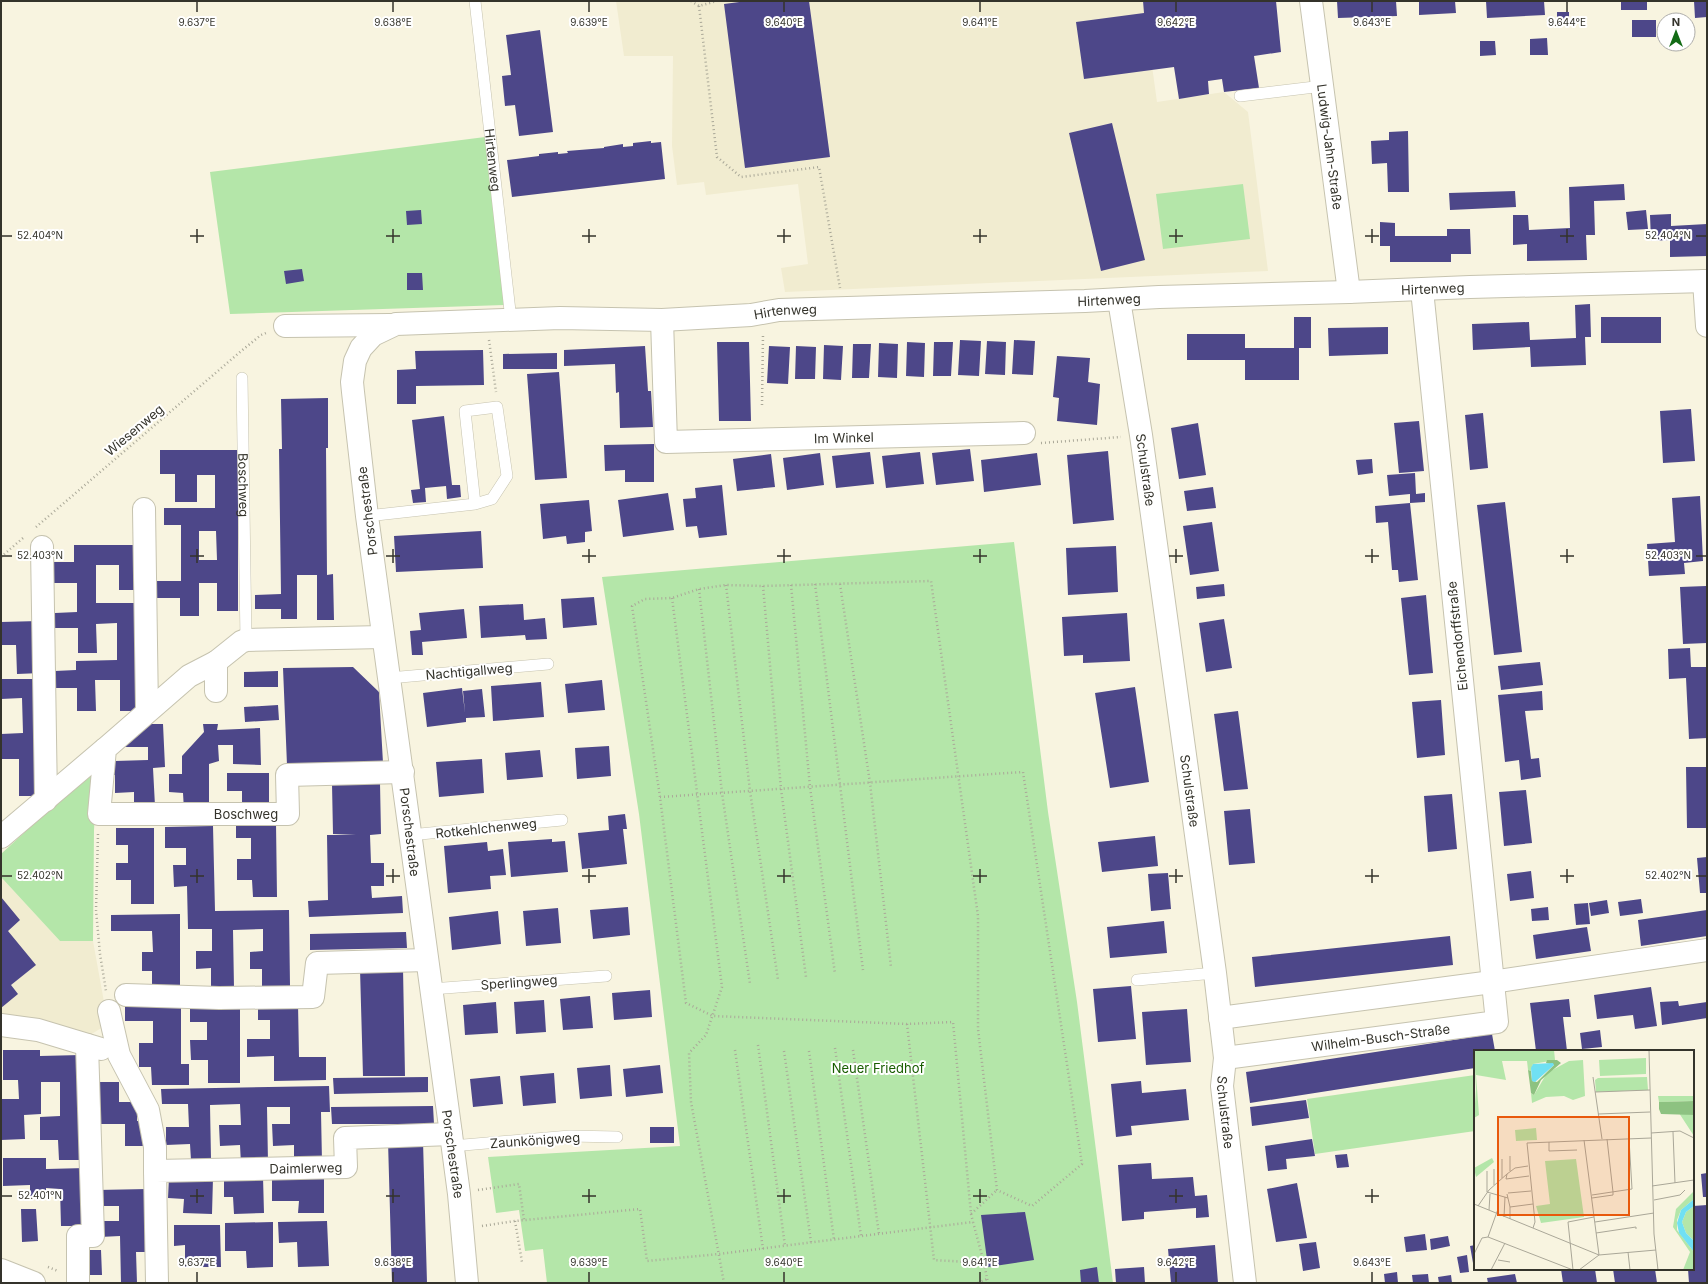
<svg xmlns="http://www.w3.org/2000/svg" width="1708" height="1284" viewBox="0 0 1708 1284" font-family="Inter,sans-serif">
<rect width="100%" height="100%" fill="#f8f4e0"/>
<path fill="#f1ecd0" d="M616,1H1143L1157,102L1224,92L1248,112L1268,271L785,292L781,268L808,264L798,184L706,195L704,182L677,185L672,146L673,56H624Z
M1,877L60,941H93L108,1024L85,1038L1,1020Z"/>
<path fill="#b4e6a9" d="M485,137L504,305L230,314L210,172Z
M1243,184L1250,239L1163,249L1156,194Z
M1014,542L1048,812L1077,1002L1113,1283H547L543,1249L525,1251L519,1210L496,1213L488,1157L680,1146L639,814L602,577Z
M98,765L94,830L93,941H60L1,877V854Z
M1475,1075V1131L1315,1154L1307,1099Z"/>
<path fill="#4d4789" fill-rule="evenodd" d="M747,1H809L830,157L745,168L724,4Z
M1143,1H1276L1281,52L1254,56L1259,88L1224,92L1222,79L1208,81L1209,94L1179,99L1174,67L1084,79L1076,22L1144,13Z
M1337,1H1396L1397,16L1338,18Z
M1419,1H1455L1456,13L1419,15Z
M1486,1H1544L1545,15L1487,18Z
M1621,1H1647V10H1621Z
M1694,1H1707V17L1695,18Z
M1557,12H1569V24H1557Z
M1632,20H1656V37H1632Z
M540,30L553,132L519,136L515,105L505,106L502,76L511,75L506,35Z
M1547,38L1548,55H1530V39Z
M1480,41H1495L1496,55L1480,56Z
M1112,123L1145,260L1101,271L1069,133Z
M1408,131L1409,192H1388L1387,163L1372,164L1371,141L1389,140V132Z
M651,141V143L661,142L665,179L512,197L507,160L539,156V154L558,152V154L568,153L567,151L604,148V147L623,144V147L633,146V143Z
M1624,184L1625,200L1594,201L1595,235H1586L1587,260L1527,261V244L1513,245V215H1528L1529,230L1570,228L1569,187Z
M1515,191L1516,207L1450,210L1449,193Z
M421,210L422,224L407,225L406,211Z
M1646,210L1648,229L1628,230L1626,212Z
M1671,214V226L1707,224V256L1670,257V240L1651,241L1650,215Z
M1380,222L1395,223V236H1447V229H1470L1471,254H1451V262H1390V246H1380Z
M302,269L304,281L286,284L284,271Z
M407,273H422L423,290H407Z
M1590,304L1591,337H1585L1586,365L1531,367L1530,347L1473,350L1472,324L1529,322L1530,340L1576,338L1575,305Z
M1294,317H1311V348H1299V380H1245V360H1187V334H1245V348H1294Z
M1601,317H1661V343H1601Z
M1388,327V354L1329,356L1328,328Z
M960,340L981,341L979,376L958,375Z
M1014,340L1035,341L1033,375L1012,374Z
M987,341L1006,342L1005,375L985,374Z
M717,342H749L751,421H719Z
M907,342L925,343L924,377L906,376Z
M934,342H953L951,376H933Z
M879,343L898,344L897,378L878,377Z
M853,344H871L869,378H852Z
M824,345L843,346L841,380L823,379Z
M645,346L648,391H651L653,427L620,428L619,392L616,393L615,364L564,366V350Z
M769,346L790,347L788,384L767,383Z
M796,346L816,347L815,379H795Z
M483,350L484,385L416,386V404H397V370L416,369L415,351Z
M557,353V369H503V354Z
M1057,356L1090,358L1088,382L1100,384L1097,425L1057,421L1059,398L1053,397Z
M559,372L567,478L535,480L527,374Z
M328,398V448H326L327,575L333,574L334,620H317V575H297V619H281V609H255V595L281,594L279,449H282L281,399Z
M1691,409L1695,461L1663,463L1660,411Z
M1483,413L1488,468L1470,470L1465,415Z
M444,416L452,485H460L461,497L447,499L446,486L425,488L426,502L413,503L411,490L420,489L412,420Z
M1419,421L1424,471L1399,473L1394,423Z
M1198,423L1206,475L1179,479L1171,428Z
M654,444V482H625V470L605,471L604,445Z
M970,449L974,481L936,485L932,453Z
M160,450H238V611H217V583H199V616H180V598H155V581H181V525H164V508H215V475H197V502H175V474H160ZM199,531H216L217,560H199Z
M1108,451L1114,520L1073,524L1067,455Z
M870,452L874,484L836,488L832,456Z
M920,452L924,484L886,488L882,456Z
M820,453L824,485L787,490L783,458Z
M1037,453L1041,485L984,492L981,460Z
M771,454L775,487L737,491L733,459Z
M1372,459L1373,473L1358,475L1356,460Z
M1415,473L1416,494L1425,493V502L1410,503V494L1389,496L1387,475Z
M722,485L727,535L699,538L697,526L686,527L683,499L696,498L695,488Z
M1213,487L1216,508L1187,511L1184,491Z
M668,493L674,530L623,537L618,500Z
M1700,496L1703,561L1684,563L1685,574L1649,576L1647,544L1675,542L1672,498Z
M589,500L592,531L585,532V542L567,544L566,536L543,539L540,504Z
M1505,502L1522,652L1494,655L1477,505Z
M1410,503L1418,580L1399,582L1398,570H1392L1388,522L1376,523L1375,506Z
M1212,522L1219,571L1190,575L1183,526Z
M481,531L483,568L396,572L394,536Z
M74,545H136V590H119V565H96V603H139L140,711H120V680H95L96,711H77V688H55V671L76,670V661L117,660V623L96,624L97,653H78V628H55V613L77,612V583H51V562H74Z
M1116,546L1118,592L1068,595L1066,548Z
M1224,584L1225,596L1197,599L1196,587Z
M1706,586L1707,643L1683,644L1680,587Z
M1426,595L1433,673L1409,675L1401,598Z
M594,597L597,625L563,628L561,599Z
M523,604L524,620L545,618L547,639L526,640L525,635L481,638L479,606Z
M464,609L467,638L422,642L423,655H412L410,631L421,630L419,613Z
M1127,613L1130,661L1083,663V655L1064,656L1062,617Z
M1224,619L1232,668L1206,672L1199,623Z
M39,621L41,673L17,674L16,645H1V622Z
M1690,648L1691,667H1707V738L1689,739L1686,678L1669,679L1668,649Z
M1540,662L1543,685L1501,690L1498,666Z
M353,667L379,692L383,763L287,765L283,668Z
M278,671V687H244V672Z
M1,679H39L41,796H19V759H1V734L23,733L22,698L1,699Z
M602,680L605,710L568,713L565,684Z
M541,682L544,717L493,721L491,686Z
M1135,687L1149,782L1110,788L1095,693Z
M462,688L465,713L463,691L482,689L485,717L466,718V722L427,727L423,693Z
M1542,691L1543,710L1525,711L1531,759L1539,758L1541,777L1521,780L1519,760L1505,762L1498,695Z
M1441,700L1445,755L1417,758L1412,702Z
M278,705L279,720L245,722L244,707Z
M1238,711L1248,789L1224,791L1214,714Z
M145,724H163L165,767L153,768L155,806L134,807V792L115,793V775H109L115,761L148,760V747H122Z
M203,724H218L217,730L260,728L261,765L233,764V745H218L219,761L209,764V809L184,810L183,793L169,792V774H182V756L204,732Z
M609,746L611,776L577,779L575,748Z
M540,750L543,777L507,780L505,753Z
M482,759L484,793L439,797L436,762Z
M1686,767H1707V828H1687Z
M227,773H269V810H242V791H227Z
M380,783L381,834L370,835L371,863H384V886H371L372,898L402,896L403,913L309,917L308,901L328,900L327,835H356L333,834L332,784Z
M1526,790L1532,843L1504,846L1499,792Z
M1452,794L1457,849L1428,852L1424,796Z
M1250,809L1255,863L1229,865L1224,811Z
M625,814L627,829H623L627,864L582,869L578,833L609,830L608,816Z
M236,823H276L277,897H253L252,880H237V859H251V838H236Z
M213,826L215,911L289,910L290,986L262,987V969H250V952L263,951V929L233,930L234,988L211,989V968L196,969V951H212V929H188L187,886L174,887L173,865H186V848H165V827Z
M116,828H154V904H131V880H116V863H128V845H116Z
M1155,836L1158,866L1102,872L1098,842Z
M552,839V842L565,841L568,872L511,877L508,842Z
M487,842L488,851L503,849L506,875L490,876L491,889L448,893L444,846Z
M1707,857V893H1700L1697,858Z
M1531,871L1534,898L1510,901L1507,874Z
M1168,873L1171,909L1151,911L1148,874Z
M1,897L20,920L8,931L36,965L11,985L18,994L1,1008Z
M1641,899L1643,913L1620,916L1618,902Z
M1607,900L1609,913L1591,916L1589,903Z
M1588,903L1590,924L1576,925L1574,904Z
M628,907L630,935L593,939L590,910Z
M1548,907L1549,920L1532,921L1531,909Z
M558,908L561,943L526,946L523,911Z
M1707,910V936L1641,946L1638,920Z
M498,911L501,944L452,950L449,917Z
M180,914V988H152V971H142V952H153L152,931H111V915Z
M1164,921L1167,953L1110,958L1107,927Z
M1587,927L1591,951L1536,959L1533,935Z
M406,932L407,948L310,950V934Z
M1450,936L1453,965L1255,987L1252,957Z
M403,968L405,1076H363L360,969Z
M1131,986L1136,1039L1098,1042L1093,989Z
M1651,987L1657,1026L1635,1029L1633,1015L1597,1019L1594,995Z
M650,990L652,1017L614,1020L612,993Z
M590,996L593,1028L563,1030L560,999Z
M1569,999L1571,1017H1563L1567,1051H1536L1530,1003Z
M544,1000L546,1032L516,1034L514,1002Z
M1678,1001L1679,1006L1707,1002V1018L1662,1025L1660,1002Z
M190,1002H240V1083H208V1060H191L190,1040H207V1022H190Z
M496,1002L498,1033L465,1035L463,1005Z
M125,1003H181V1064H189V1085H152L151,1067H139V1043H153V1021H125Z
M258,1003H298L299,1057H326V1080L274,1081V1056L247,1057V1039H270V1020H258Z
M1187,1009L1191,1062L1146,1065L1142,1012Z
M1600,1030L1602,1047L1582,1049L1580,1033Z
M1492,1034L1495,1051H1475V1068L1250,1103L1246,1072Z
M3,1050H40V1056L81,1055L82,1160H59L58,1140H40V1117L60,1116V1082H41V1114L24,1115L25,1139L1,1140V1099H19L18,1080H3Z
M610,1065L612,1096L580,1099L577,1068Z
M660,1065L663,1093L626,1097L623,1069Z
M554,1073L556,1103L523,1106L520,1076Z
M500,1076L503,1104L473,1107L470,1079Z
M428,1077V1092L334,1094L333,1078Z
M1141,1081L1142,1093L1186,1089L1189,1120L1131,1126L1132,1135L1116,1137L1111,1084Z
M98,1082H119V1102H137V1121H147V1146H125V1124H98Z
M329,1086L330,1112H321L322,1162H294V1145L273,1146L272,1124H290V1107H267L268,1163L241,1164L240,1145L220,1146L219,1125H241L240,1104L210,1105L211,1159L191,1160L190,1144L166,1145V1127H189L188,1104H162L161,1089Z
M1306,1100L1309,1118L1252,1126L1250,1107Z
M433,1106L434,1124H332L331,1107Z
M650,1127H674V1143H650Z
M1312,1139L1315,1156L1286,1159L1287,1169L1268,1171L1265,1146Z
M388,1141H423L427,1283H392Z
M1347,1154L1349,1167L1337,1168L1335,1155Z
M3,1158H46V1169L86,1168L87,1226H61L60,1189L46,1188V1197H30V1185L3,1186Z
M1151,1163L1152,1179L1193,1177L1195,1196L1207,1195L1209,1217L1196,1218V1208L1144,1212V1219L1122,1221L1118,1165Z
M1707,1173V1197H1703L1701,1174Z
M169,1177L213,1178L212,1214L183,1213L184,1199L168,1198Z
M263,1177L264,1213L234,1214L233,1197H224V1178Z
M272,1177H324V1213H298L299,1201H272Z
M1297,1183L1307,1238L1276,1242L1267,1189Z
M148,1189L150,1252H136L137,1283H121L120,1236L100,1237V1221H119V1206H97V1190Z
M1707,1205V1283H1689L1688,1269H1693V1227H1695L1693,1206Z
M21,1209H36L38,1241L22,1242Z
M1025,1212L1034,1260L988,1267L981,1215Z
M327,1221L329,1266L298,1267L297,1242L279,1243L278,1222Z
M273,1222V1267L247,1268L246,1251H225V1223Z
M174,1225H220L221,1267H185V1245L174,1246Z
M1425,1234L1427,1250L1406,1252L1404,1237Z
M1448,1236L1450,1246L1431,1250L1430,1239Z
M1316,1242L1320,1268L1303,1271L1299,1244Z
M1215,1245L1218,1283H1171L1168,1249Z
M1475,1245V1263H1473L1470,1246Z
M86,1250H101L102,1275H86Z
M1467,1255L1469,1272L1460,1273L1457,1257Z
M1097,1267L1099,1283H1081L1080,1270Z
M1144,1267L1145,1283H1116L1115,1269Z
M1561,1269H1595L1597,1283H1563Z
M1613,1269H1655L1657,1283H1615Z
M1397,1272L1398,1283H1385L1384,1274Z
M1428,1274L1429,1283H1413L1412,1275Z
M1515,1274L1517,1283H1488L1487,1278Z
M1451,1275L1452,1283H1439L1438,1277Z"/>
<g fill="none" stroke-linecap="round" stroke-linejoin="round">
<g stroke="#c6c3af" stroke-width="12">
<g id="lane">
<path id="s1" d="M475,1L511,320"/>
<path d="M1240,96L1323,86"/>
<path id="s2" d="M242,378L246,640"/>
<path d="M367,516L475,504L492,499L507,476L497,407L465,411L475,504"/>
<path d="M389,678L548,664"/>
<path d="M410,835L562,820"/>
<path d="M1137,980L1215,973"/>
<path d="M431,989L606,976"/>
<path d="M452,1146L570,1136L617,1137"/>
</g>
</g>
<g stroke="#c6c3af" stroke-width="24">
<g id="street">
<path id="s3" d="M1311,1L1349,292"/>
<path d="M1704,281L1707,326"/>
<path id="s4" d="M1119,300L1141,435L1215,973L1225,1058L1222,1086L1245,1283"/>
<path id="s5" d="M662,320L666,442L1024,433"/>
<path d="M285,326L390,325"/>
<path d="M144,509L147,711"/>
<path d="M42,547L46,800"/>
<path id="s6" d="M216,662L189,676L105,749L99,814H288L287,775L403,772"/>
<path d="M216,691V662L241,642L246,640L383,637"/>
<path d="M1,837L105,749"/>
<path d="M126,995L219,998L313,997L317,963L427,960"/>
<path d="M109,1011L119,1055L148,1110L155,1147V1171"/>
<path d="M1220,1018L1492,982L1707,950"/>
<path d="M1,1025L38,1030L101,1049"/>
<path id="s7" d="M1225,1058L1497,1022L1422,290"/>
<path d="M1,1270L34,1283"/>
<path d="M78,1283V1236H93L87,1045"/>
<path id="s8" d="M157,1283L155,1171L346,1167L345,1138L451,1134"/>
<path id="s9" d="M467,1283L459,1194L451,1134L367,516L353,392L352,382L355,361L361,348L373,335L396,324L560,318L662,320L751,315L779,310L1085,301L1159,297L1349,292L1470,287L1707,281"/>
</g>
</g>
<path stroke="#aaa898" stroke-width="2.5" stroke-dasharray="1 3" stroke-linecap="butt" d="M691,1L699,6L717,1
M699,6L717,157L741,177L819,167L840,288
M489,340L496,392
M762,405L763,334
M1041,443L1121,437
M36,527L240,352L261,335L266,333
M1,557L23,538
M815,584L863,970
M840,584L870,783L891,967
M726,585L750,791L778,980
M791,585L810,787L835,974
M763,586L781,789L806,977
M699,589L722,793L750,984
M672,598L722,987L706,1035L689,1053L691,1102L724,1283
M660,797C781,789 902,780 1023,772L1082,1164L1032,1206L997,1190L978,1029V916L931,581L763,586L726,585L699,589L672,598L645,599L632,606L660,797L686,1003L713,1016L907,1024L953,1022L971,1214L997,1190
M98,834L96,910L100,954L106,991
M907,1024L934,1260L984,1263L988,1283
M758,1045L785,1246
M835,1048L861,1236
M735,1050L763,1249
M853,1050L879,1234
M784,1051L811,1242
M809,1051L834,1240
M478,1190L519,1184L524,1220
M971,1214L973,1222
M515,1221L522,1262
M482,1226L515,1221L640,1209L647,1261L719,1254L973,1222L984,1263
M48,1267L58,1271
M978,1283L987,1279"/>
<use href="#lane" stroke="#fff" stroke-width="11"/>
<use href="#street" stroke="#fff" stroke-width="22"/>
</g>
<path fill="none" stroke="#34332b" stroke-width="1.5" d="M197,2V12M393,2V12M589,2V12M784,2V12M980,2V12M1176,2V12M1372,2V12M1567,2V12M197,229V243M393,229V243M589,229V243M784,229V243M980,229V243M1176,229V243M1372,229V243M1567,229V243M2,236H12M190,236H204M386,236H400M582,236H596M777,236H791M973,236H987M1169,236H1183M1365,236H1379M1560,236H1574M1696,236H1706M197,549V563M393,549V563M589,549V563M784,549V563M980,549V563M1176,549V563M1372,549V563M1567,549V563M2,556H12M190,556H204M386,556H400M582,556H596M777,556H791M973,556H987M1169,556H1183M1365,556H1379M1560,556H1574M1696,556H1706M197,869V883M393,869V883M589,869V883M784,869V883M980,869V883M1176,869V883M1372,869V883M1567,869V883M2,876H12M190,876H204M386,876H400M582,876H596M777,876H791M973,876H987M1169,876H1183M1365,876H1379M1560,876H1574M1696,876H1706M197,1189V1203M393,1189V1203M589,1189V1203M784,1189V1203M980,1189V1203M1176,1189V1203M1372,1189V1203M2,1196H12M190,1196H204M386,1196H400M582,1196H596M777,1196H791M973,1196H987M1169,1196H1183M1365,1196H1379M197,1272V1282M393,1272V1282M589,1272V1282M784,1272V1282M980,1272V1282M1176,1272V1282M1372,1272V1282"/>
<g text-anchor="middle" stroke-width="4" stroke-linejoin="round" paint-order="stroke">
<g font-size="13" fill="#34332b" stroke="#fff">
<text dy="5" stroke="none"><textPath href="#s3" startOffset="147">Ludwig-Jahn-Straße</textPath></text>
<text dy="5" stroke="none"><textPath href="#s1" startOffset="160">Hirtenweg</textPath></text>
<text dy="5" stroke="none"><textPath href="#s9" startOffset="2025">Hirtenweg</textPath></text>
<text dy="5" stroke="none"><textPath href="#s9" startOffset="1701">Hirtenweg</textPath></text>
<text dy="5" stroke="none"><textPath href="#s9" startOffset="1377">Hirtenweg</textPath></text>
<text transform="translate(134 430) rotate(-40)" y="5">Wiesenweg</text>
<text dy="5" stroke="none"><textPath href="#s5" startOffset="300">Im Winkel</textPath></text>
<text dy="5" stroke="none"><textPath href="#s4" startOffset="172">Schulstraße</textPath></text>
<text dy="5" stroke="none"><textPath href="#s2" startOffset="107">Boschweg</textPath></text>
<text transform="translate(367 511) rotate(-97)" y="5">Porschestraße</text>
<text transform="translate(1457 636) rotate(-96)" y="5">Eichendorffstraße</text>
<text transform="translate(469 671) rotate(-5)" y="5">Nachtigallweg</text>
<text dy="5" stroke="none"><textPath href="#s4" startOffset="496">Schulstraße</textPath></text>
<text dy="5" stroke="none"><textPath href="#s6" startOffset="354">Boschweg</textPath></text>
<text transform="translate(486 828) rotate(-6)" y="5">Rotkehlchenweg</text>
<text transform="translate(410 832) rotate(83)" y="5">Porschestraße</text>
<text transform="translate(519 982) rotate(-4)" y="5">Sperlingweg</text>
<text dy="5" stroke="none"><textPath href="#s7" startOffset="157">Wilhelm-Busch-Straße</textPath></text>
<text dy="5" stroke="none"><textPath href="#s4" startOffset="820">Schulstraße</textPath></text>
<text transform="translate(535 1140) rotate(-4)" y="5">Zaunkönigweg</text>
<text transform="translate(453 1154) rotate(82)" y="5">Porschestraße</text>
<text dy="5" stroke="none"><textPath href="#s8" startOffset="263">Daimlerweg</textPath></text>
</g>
<g font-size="13" fill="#185d00" stroke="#fff">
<text x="878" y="1073">Neuer Friedhof</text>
</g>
</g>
<g transform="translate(1474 1050)">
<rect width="220" height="220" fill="#f8f4e0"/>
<path d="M0,0H80L81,10L59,14L57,21L54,20L53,11H28L32,30L2,25L5,65L0,68L2,39ZM172,8V24L126,26L125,10ZM109,10L111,46L99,50L90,46L72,47L58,53L57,43L60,45L73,23L95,11ZM173,27L174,40L122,42L121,30L124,28ZM184,46H220V51L185,52ZM205,63L220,65V86ZM62,78L63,90L42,91L41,80ZM18,108L20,112L2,127L0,118ZM102,109L110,167L67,173L62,156L76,154L71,111ZM220,141V149L207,160L203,170V180L220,202V220H209L216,202L199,177L202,159ZM220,156V191L212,183L208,172L212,162Z" fill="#b4e6a9"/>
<path d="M73,10H83L87,13L67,30L60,45L57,43L54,20L57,21L58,31L63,32L80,15L72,13ZM220,51V65L187,64L185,59V52Z" fill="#8dc281"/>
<path d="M59,14L79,13L80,15L61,32L58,31L57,18ZM220,149V156L212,162L208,172L212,183L220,191V202L205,183L203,173L207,160Z" fill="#70e0f3"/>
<path fill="none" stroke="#aaa798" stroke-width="1" d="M175,0L180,184L184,220M119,27L128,89M121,42L176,40M124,64L176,62M199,82L201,133M177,83L206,81L220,88M133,89L139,142M110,90L125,205M75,92V101L103,100M36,106V121M28,109V128M41,118L33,124L32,129L55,126M41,118L54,116M20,119V135M13,121V142M178,136L220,130M13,142L34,148M34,143L57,141M33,144L36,157M118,145L158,139L155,89M118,148L139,145V142M180,150L206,145L211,140M0,154L125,205L182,200M4,156L15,140L33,124M15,160L16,144M30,167L31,147M36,169V157L59,154M121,172L180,163M59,178L61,172L53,93L177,88M122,183L162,177V179M14,187L24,159V145M154,202L156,220M0,204L8,188L14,187L99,220M24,210L36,212M17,220L31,193M99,220L94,172L120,167M105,220L125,205"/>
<path fill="#e8590c" fill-opacity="0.15" stroke="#e8590c" stroke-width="2" d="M24,67H155V165H24Z"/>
<rect width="220" height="220" fill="none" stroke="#34332b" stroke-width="2"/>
</g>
<g font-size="10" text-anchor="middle" fill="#34332b" stroke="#fff" stroke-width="4" stroke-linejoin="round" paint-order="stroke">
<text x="197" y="26">9.637°E</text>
<text x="393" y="26">9.638°E</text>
<text x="589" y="26">9.639°E</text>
<text x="784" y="26">9.640°E</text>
<text x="980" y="26">9.641°E</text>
<text x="1176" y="26">9.642°E</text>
<text x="1372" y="26">9.643°E</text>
<text x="1567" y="26">9.644°E</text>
<text x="40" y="239">52.404°N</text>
<text x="1668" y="239">52.404°N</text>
<text x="40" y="559">52.403°N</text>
<text x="1668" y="559">52.403°N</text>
<text x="40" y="879">52.402°N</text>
<text x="1668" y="879">52.402°N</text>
<text x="40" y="1199">52.401°N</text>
<text x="197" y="1266">9.637°E</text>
<text x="393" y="1266">9.638°E</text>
<text x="589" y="1266">9.639°E</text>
<text x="784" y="1266">9.640°E</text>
<text x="980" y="1266">9.641°E</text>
<text x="1176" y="1266">9.642°E</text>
<text x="1372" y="1266">9.643°E</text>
</g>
<rect width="1708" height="1284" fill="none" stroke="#34332b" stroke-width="4"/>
<g transform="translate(1676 32)"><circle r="19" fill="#ffffff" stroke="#aeadaa"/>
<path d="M0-3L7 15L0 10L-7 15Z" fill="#126b15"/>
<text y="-6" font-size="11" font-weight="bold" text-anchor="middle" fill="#34332b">N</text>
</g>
</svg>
